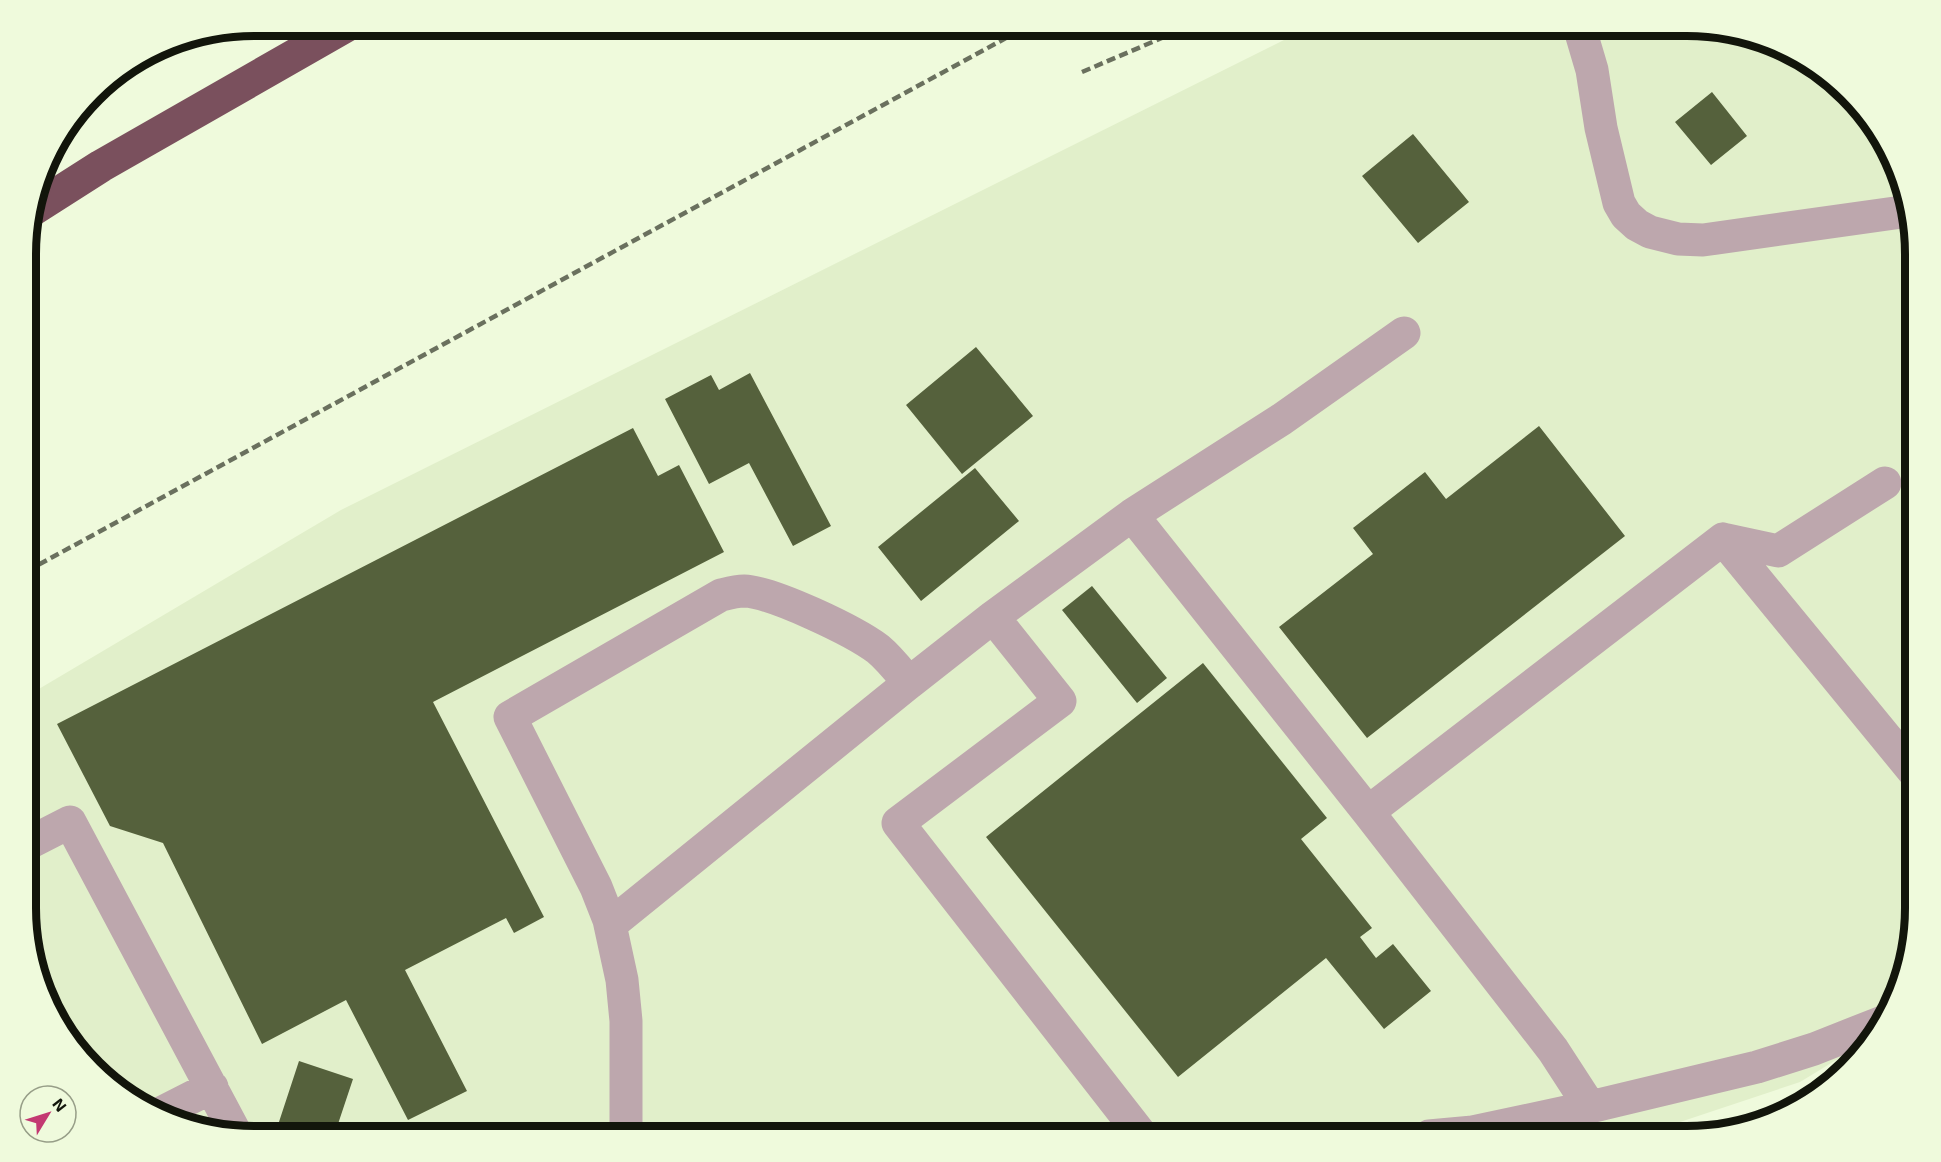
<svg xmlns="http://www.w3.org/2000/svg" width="1941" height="1162" viewBox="0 0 1941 1162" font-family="'Exo 2',sans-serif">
<rect width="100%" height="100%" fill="#effadc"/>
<path fill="#e1efca" d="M1312,26H1687L1746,33L1802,56L1877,127L1903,181L1915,239V923L1885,1023L1874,1037L1800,1082L1638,1136H254L195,1129L139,1106L64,1035L27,937V696L341,510Z"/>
<path fill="#c9d3b8" d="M1814,1096L1802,1106L1698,1136Z"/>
<path fill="#55613c" d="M1712,92L1747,136L1711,165L1675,122Z
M1413,134L1469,202L1418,243L1362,176Z
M976,347L1033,416L962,474L906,405Z
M750,373L831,526L793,546L749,463L709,484L665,399L711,375L719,390Z
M1539,426L1625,536L1367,738L1279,627L1373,554L1353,528L1425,472L1446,499Z
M633,428L658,476L679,465L724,552L433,702L544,917L514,933L506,918L405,970L467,1091L408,1120L346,1000L262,1044L163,843L110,826L57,724Z
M975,468L1019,521L921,601L878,547Z
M1092,586L1167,678L1137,703L1062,610Z
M1203,663L1327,818L1301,839L1372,928L1360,937L1376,958L1393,944L1431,991L1384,1029L1326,958L1178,1077L986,837Z
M299,1061L353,1079L334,1136H294L276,1131Z"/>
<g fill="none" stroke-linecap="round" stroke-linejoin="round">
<path stroke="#bda7ad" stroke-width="33" d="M1579,26L1592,70L1601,128L1619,203L1626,215L1637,225L1650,232L1678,239L1703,240L1909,211
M1132,515L1368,812L1553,1050L1590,1107
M1723,539L1915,773
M993,617L1060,701L898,823L1142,1136
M1368,812L1723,539L1778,551L1885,483
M27,844L70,822L236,1134
M610,925L909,683
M159,1114L212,1087
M626,1136V1021L622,980L609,920L596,887L510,717L721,595C729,593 736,591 744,591C773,592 854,631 878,649C890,659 899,671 909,683L993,617L1132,515L1282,419L1404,333
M1429,1136L1473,1132L1590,1107L1757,1067L1814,1049L1885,1021"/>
<path stroke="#7a505d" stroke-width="33" d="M32,210L101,166L346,26"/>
<path stroke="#6a705e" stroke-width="4.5" stroke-dasharray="9 4.5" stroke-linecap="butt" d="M1082,72L1190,26
M27,571L1028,26"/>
</g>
<path d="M0 0H1941V1162H0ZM254 36H1687A218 218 0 0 1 1905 254V908A218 218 0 0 1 1687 1126H254A218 218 0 0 1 36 908V254A218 218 0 0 1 254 36Z" fill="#effadc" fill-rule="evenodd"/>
<path fill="none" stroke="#12150b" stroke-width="8" d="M254 36H1687A218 218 0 0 1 1905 254V908A218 218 0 0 1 1687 1126H254A218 218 0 0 1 36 908V254A218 218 0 0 1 254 36Z"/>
<g transform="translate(48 1114) rotate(52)"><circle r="28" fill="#effadc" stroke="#979e88" stroke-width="1.5"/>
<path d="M0-4.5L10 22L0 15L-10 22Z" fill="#c33972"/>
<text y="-9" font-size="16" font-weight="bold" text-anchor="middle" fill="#12150b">N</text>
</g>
</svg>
